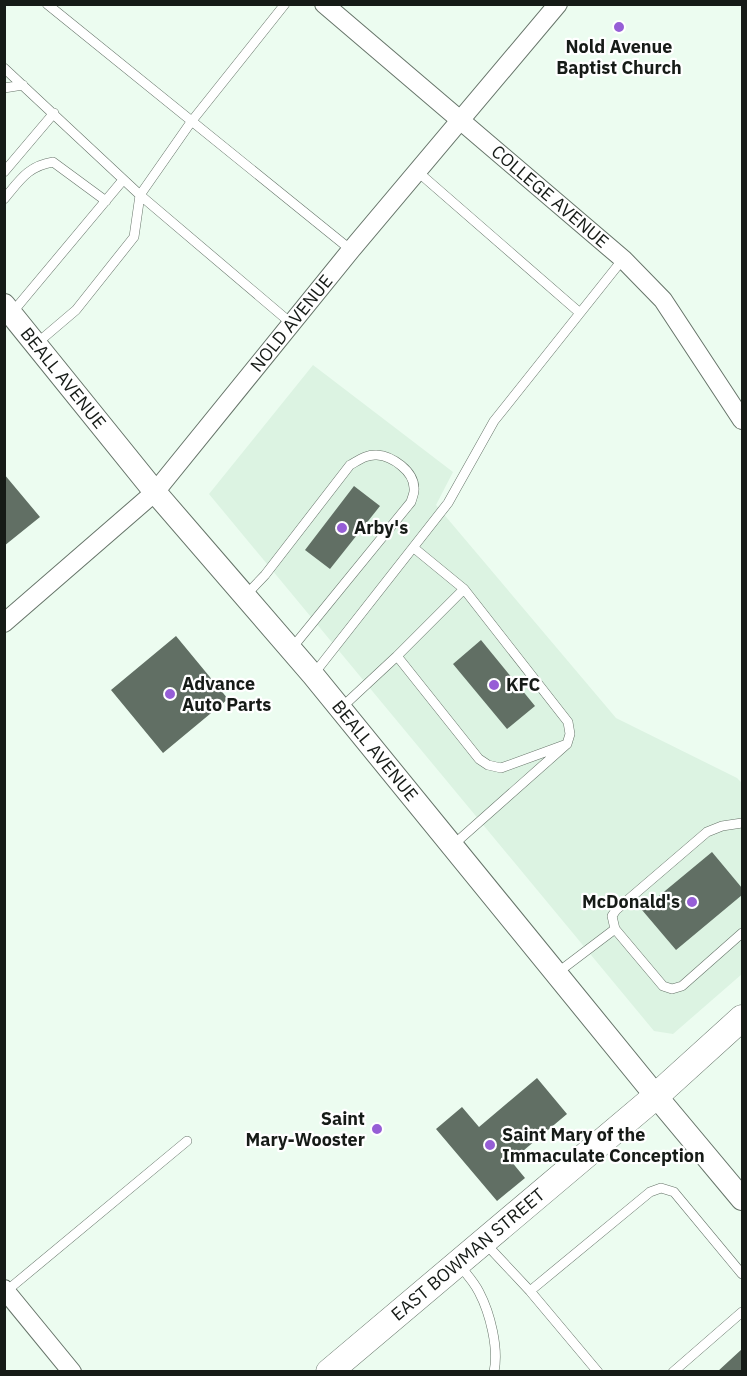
<svg xmlns="http://www.w3.org/2000/svg" width="747" height="1376" viewBox="0 0 747 1376" font-family="'IBM Plex Sans',sans-serif">
<rect width="100%" height="100%" fill="#ecfcf0"/>
<path fill="#dcf3e2" d="M313,365L453,472L436,505L616,718L737,778L742,783V974L673,1034L654,1031L209,494Z"/>
<path fill="#616f64" d="M4,474L40,517L4,546Z
M354,486L380,506L330,569L305,550Z
M176,636L228,699L163,753L111,690Z
M481,640L535,706L507,729L453,664Z
M712,852L742,888V895L676,950L642,910Z
M537,1078L567,1114L511,1161L525,1178L497,1201L436,1129L462,1107L479,1127Z
M742,1349V1372H717Z"/>
<g fill="none" stroke-linecap="round" stroke-linejoin="round">
<g stroke="#667469" stroke-width="10">
<path id="service" d="M47,4L351,250
M285,4L191,122L140,195L292,324
M4,68L140,195L134,237L76,310L36,344
M4,88L23,85
M4,172L54,113
M418,172L580,313
M4,199C20,180 28,166 53,162L106,201
M11,314L123,180
M414,548L464,589
M245,596L265,575L350,465C359,460 367,454 377,455C392,456 414,471 414,488C415,492 412,498 411,502L292,648
M313,675L448,503L494,421L623,259
M340,709L397,656
M742,823L722,826L707,832L616,910L612,916L615,929L663,986L672,989L682,986L742,933
M452,846L567,744L570,734L568,722L464,589L397,656L479,759L488,765L501,768L567,744
M557,973L615,929
M485,1243L530,1291L598,1372
M459,1265C466,1273 474,1282 479,1292C490,1313 499,1348 494,1372
M530,1291L650,1192L661,1188L674,1192L742,1274
M4,1293L187,1141
M673,1372L742,1312"/>
</g>
<g stroke="#667469" stroke-width="20">
<g id="minor">
<path id="s1" d="M324,4L623,259L663,300L742,420"/>
<path id="s2" d="M4,623L155,492L351,250L558,4"/>
<path d="M4,1289L72,1372"/>
</g>
</g>
<g stroke="#667469" stroke-width="24">
<g id="tertiary">
<path id="s3" d="M4,305L155,492L313,675L656,1096L742,1199"/>
</g>
</g>
<g stroke="#667469" stroke-width="27">
<g id="secondary">
<path id="s4" d="M329,1372L656,1096L742,1018"/>
</g>
</g>
<use href="#service" stroke="#fff" stroke-width="9"/>
<use href="#minor" stroke="#fff" stroke-width="18"/>
<use href="#tertiary" stroke="#fff" stroke-width="22"/>
<use href="#secondary" stroke="#fff" stroke-width="26"/>
</g>
<g fill="#965ed6" stroke="#fff" stroke-width="2">
<circle cx="619" cy="27" r="6"/>
<circle cx="342" cy="528" r="6"/>
<circle cx="494" cy="685" r="6"/>
<circle cx="170" cy="694" r="6"/>
<circle cx="692" cy="902" r="6"/>
<circle cx="377" cy="1129" r="6"/>
<circle cx="490" cy="1145" r="6"/>
</g>
<g text-anchor="middle" stroke-width="4.5" stroke-linejoin="round" paint-order="stroke">
<g font-size="18" font-weight="bold" fill="#161b17" stroke="#fff" text-anchor="start">
<text x="619" y="53" text-anchor="middle">Nold Avenue<tspan x="619" dy="21">Baptist Church</tspan></text>
<text x="354" y="534">Arby's</text>
<text x="182" y="690">Advance<tspan x="182" dy="21">Auto Parts</tspan></text>
<text x="506" y="691">KFC</text>
<text x="680" y="908" text-anchor="end">McDonald's</text>
<text x="365" y="1125" text-anchor="end">Saint<tspan x="365" dy="21">Mary-Wooster</tspan></text>
<text x="502" y="1141">Saint Mary of the<tspan x="502" dy="21">Immaculate Conception</tspan></text>
</g>
<g font-size="18" fill="#161b17" stroke="#fff">
<text dy="6" stroke="none"><textPath href="#s1" startOffset="297">COLLEGE AVENUE</textPath></text>
<text dy="6" stroke="none"><textPath href="#s2" startOffset="417">NOLD AVENUE</textPath></text>
<text dy="6" stroke="none"><textPath href="#s3" startOffset="94">BEALL AVENUE</textPath></text>
<text dy="6" stroke="none"><textPath href="#s3" startOffset="580">BEALL AVENUE</textPath></text>
<text dy="6" stroke="none"><textPath href="#s4" startOffset="182">EAST BOWMAN STREET</textPath></text>
</g>
</g>
<rect width="747" height="1376" fill="none" stroke="#161b17" stroke-width="12"/>
</svg>
